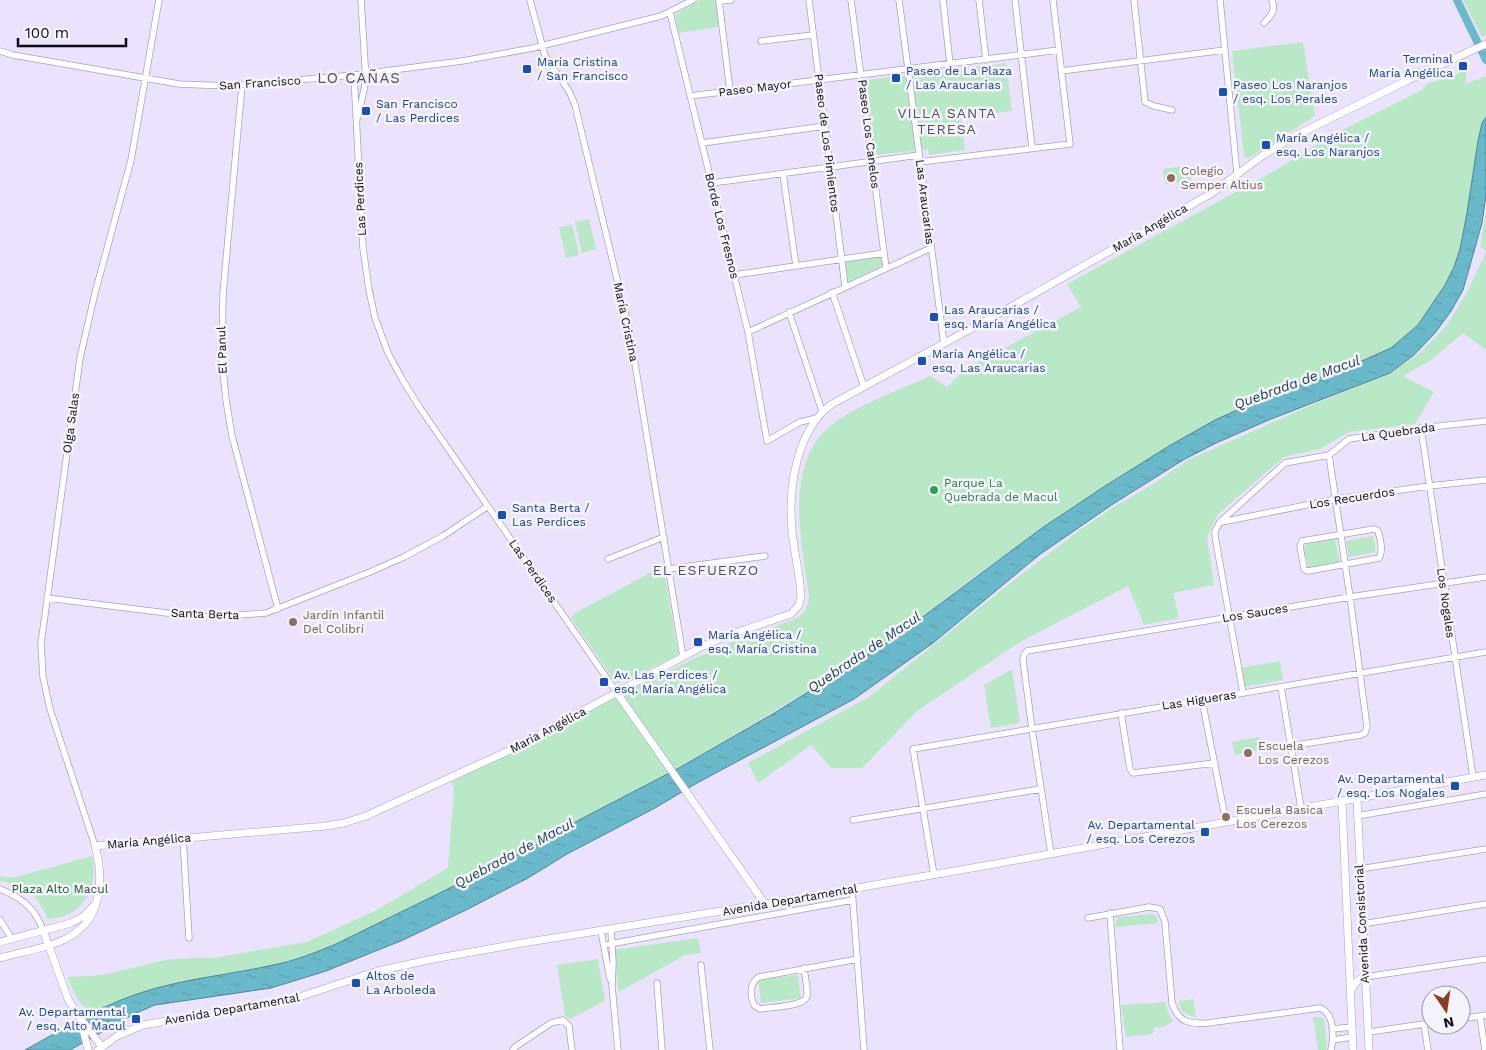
<svg xmlns="http://www.w3.org/2000/svg" width="1486" height="1050" viewBox="0 0 1486 1050" font-family="'Work Sans',sans-serif">
<defs>
<pattern id="water-ripples" width="26" height="14" patternUnits="userSpaceOnUse" patternTransform="scale(1.25)"><rect width="26" height="14" fill="#6ab9cb"/><path d="M2 4q2-2 4 0t4 0M15 11q2-2 4 0t4 0" fill="none" stroke="#5b9eae"/></pattern>
</defs>
<rect width="100%" height="100%" fill="#ebe2fd"/>
<path fill="#b8e8c5" d="M700,0H716L719,27L679,33L675,15Z
M1463,0H1486V35L1482,37Z
M1303,42L1315,116L1249,158L1244,157L1232,51Z
M1006,63L1012,111L961,117L965,150L929,155L928,149L876,155L867,80Z
M1466,69V84L1486,76V117L1482,123L1478,141L1467,213L1460,249L1454,267L1445,285L1418,325L1391,348L1355,364L1311,380L1169,446L1074,506L974,577L893,639L845,669L679,768L579,820L533,847L404,910L366,930L304,957L273,965L186,981L152,989L90,1013L78,1000L67,977L103,975L165,960L193,958H214L307,942L375,911L448,868L454,787L451,782C539,740 623,690 713,650C739,638 768,629 795,619C805,613 807,609 809,597C802,544 782,462 833,424C859,404 900,390 930,376L947,387L966,369L1081,307L1067,284L1278,169L1328,137L1422,90L1428,83L1450,78Z
M1190,165L1192,181L1165,184L1163,169Z
M1486,212V251L1480,247Z
M589,219L596,249L582,253L575,222Z
M572,225L579,255L566,258L559,227Z
M1486,252V350L1463,333L1431,360L1403,376L1434,392L1415,424L1349,432L1320,449L1284,457L1218,514L1207,537L1214,585L1173,593L1179,618L1144,625L1128,586L1020,642L917,711L862,768H831L811,745L758,783L748,763L869,697L1004,588L1077,532L1112,508L1155,483L1188,460L1314,404L1391,373L1421,352L1447,325L1467,292Z
M883,255L884,265L849,282L847,280L844,261Z
M1373,536L1376,552L1349,557L1346,541Z
M1335,539L1340,563L1309,569L1304,549L1306,544Z
M663,566L678,652L676,656L623,682L616,683L571,618L575,613Z
M1280,661L1283,680L1243,687L1240,668Z
M1012,669L1020,723L991,728L984,685Z
M1259,737L1261,750L1235,755L1232,742Z
M92,856C98,879 89,908 64,916C59,918 53,918 48,919C42,907 33,889 20,885C14,883 7,883 0,881V876L9,878L20,876Z
M1153,914L1157,917L1158,923L1116,927V921L1119,917Z
M698,938L701,953L685,955L619,992L613,950Z
M598,959L605,1001L570,1019L565,1016L557,965Z
M798,975L801,998L761,1003L758,980Z
M1193,999L1196,1017C1186,1015 1180,1013 1179,1001Z
M1165,1002L1168,1014L1172,1019V1022L1163,1027H1154L1153,1034L1126,1037L1121,1005Z
M1313,1017H1320L1324,1019L1327,1048L1326,1050H1318Z"/>
<path fill="url(#water-ripples)" stroke="#4f8595" d="M1486,117V195L1482,223L1463,290L1451,311L1435,333L1414,355L1390,373L1271,419L1216,443L1183,460L1113,504L1039,555L933,643L854,699L697,783L655,808L567,854L528,878L466,910L403,940L326,971L271,988L155,1005L134,1014L70,1050H25C67,1027 106,1002 153,989C192,978 233,974 273,965C295,961 317,952 338,943L533,847L579,820L679,768L776,712L893,639L1042,528L1102,488L1169,446L1215,420L1237,410L1355,364L1391,348L1418,325L1445,285L1454,267L1460,249L1467,213L1478,141L1482,123Z"/>
<g fill="none" stroke-linecap="round" stroke-linejoin="round">
<path stroke="#6ab9cb" stroke-width="8" d="M1457,0L1486,60"/>
<g stroke="#aba1c0" stroke-width="7">
<path id="minor" d="M530,0L545,56L569,91L575,105L630,333L683,657
M809,0L845,286
M851,0L886,268
M899,0L944,344
M943,0L950,64
M979,0L986,60
M1015,0L1032,148
M1134,0L1145,102L1154,106L1172,110
M1220,0L1237,174
M670,13L748,332L767,441L800,422L817,418
M1264,23C1271,16 1276,11 1272,0
M761,41L813,35
M0,51L13,55L179,84L228,86L354,75L462,61L533,48L661,16L693,0
M1061,71L1225,50
M354,75L363,248L369,290L375,318L388,353L402,379L420,408L617,693
M242,85L223,294L222,360L226,400L232,436L278,609
M730,91L719,1L731,0
M690,96L1059,50
M358,117L366,80L361,0
M702,143L825,126
M920,162L1070,144L1053,0
M783,174L796,266
M712,183L919,155
M734,275L884,253
M832,292L864,387
M789,312L822,411
M748,332L931,248
M1421,428L1473,777
M1222,522L1336,499L1429,486L1486,480
M1374,529L1377,530C1381,537 1383,552 1379,558L1308,571L1304,569L1300,546L1302,541Z
M608,559L664,537
M669,569L765,556
M47,598L167,613L211,617L266,613L370,572L404,557L443,536L488,506
M1281,687L1301,808
M1243,693L1215,536V531L1220,522L1285,463L1329,455L1349,439L1421,428L1486,421
M1202,700L1226,822
M1121,713L1130,769L1133,773L1215,763
M1290,746L1361,735L1365,733L1367,727L1350,597L1329,455
M1357,816L1486,794
M853,820L1041,789
M183,838L189,938
M95,846L50,709L43,677L41,644L80,358L95,293L131,160L159,0
M1051,854L1032,729L1023,660L1024,655L1027,651L1350,597L1486,577
M1360,869L1486,849
M934,875L913,749L1486,652
M0,889C22,898 35,908 43,930
M852,889L864,1050
M1110,913L1120,1050
M1088,918L1149,907L1160,909L1165,922L1172,1003C1179,1023 1189,1024 1208,1023L1320,1008C1335,1014 1334,1036 1331,1050
M0,920L12,939
M1362,924L1486,904
M611,930L613,963L612,986L618,1050
M601,931L610,979
M604,945L853,900
M701,965L710,1050
M804,968C805,977 808,988 807,996C805,1007 770,1007 760,1009L754,1005C750,996 749,983 759,977L858,959
M1365,977L1486,959
M657,983L662,1050
M1480,1016L1485,1050
M1461,1019L1486,1015
M1424,1024L1428,1050
M1332,1029L1352,1027
M1369,1032L1431,1023
M1333,1040L1352,1037
M513,1050L515,1047L551,1023L563,1020L569,1026L572,1050"/>
</g>
<g stroke="#aba1c0" stroke-width="8">
<path id="tertiary" d="M617,693L765,904
M1357,798L1369,1050
M1342,801L1353,1050
M43,930L68,999L78,1015L102,1047
M0,942L71,923L84,916L96,903
M0,958C38,947 87,945 97,900C102,881 100,864 95,846L326,826L344,823L366,816L506,752L705,645L726,636L791,614L799,605L801,596C800,574 794,552 792,531C788,489 796,430 832,404L1002,312L1212,193L1262,156L1293,137L1410,79L1486,44
M1350,991L1357,981L1365,977
M81,1021L88,1050
M98,1050L117,1036L143,1025L290,1000L378,971L428,960L516,944L765,904L989,865L1486,775"/>
</g>
<use href="#minor" stroke="#fff" stroke-width="5.5"/>
<use href="#tertiary" stroke="#fff" stroke-width="7"/>
</g>
<g fill="#1a4fb4" stroke="#f5f3fa" stroke-width="2">
<rect x="1458" y="61" width="10" height="10" rx="2.5"/>
<rect x="522" y="64" width="10" height="10" rx="2.5"/>
<rect x="891" y="73" width="10" height="10" rx="2.5"/>
<rect x="1218" y="87" width="10" height="10" rx="2.5"/>
<rect x="361" y="106" width="10" height="10" rx="2.5"/>
<rect x="1261" y="140" width="10" height="10" rx="2.5"/>
<rect x="929" y="312" width="10" height="10" rx="2.5"/>
<rect x="917" y="356" width="10" height="10" rx="2.5"/>
<rect x="497" y="510" width="10" height="10" rx="2.5"/>
<rect x="693" y="637" width="10" height="10" rx="2.5"/>
<rect x="599" y="677" width="10" height="10" rx="2.5"/>
<rect x="1450" y="781" width="10" height="10" rx="2.5"/>
<rect x="1200" y="827" width="10" height="10" rx="2.5"/>
<rect x="351" y="978" width="10" height="10" rx="2.5"/>
<rect x="131" y="1014" width="10" height="10" rx="2.5"/>
</g>
<g fill="#8d6e63" stroke="#f5f3fa" stroke-width="2">
<circle cx="1171" cy="178" r="5"/>
<circle cx="293" cy="622" r="5"/>
<circle cx="1248" cy="753" r="5"/>
<circle cx="1226" cy="817" r="5"/>
</g>
<circle fill="#2e9e5b" stroke="#f5f3fa" stroke-width="2" cx="934" cy="490" r="5"/>
<g text-anchor="middle" stroke-width="5" stroke-linejoin="round" paint-order="stroke">
<g font-size="12" fill="#164399" stroke="#f5f3fa" text-anchor="start">
<text x="1453" y="63" text-anchor="end">Terminal<tspan x="1453" dy="14">María Angélica</tspan></text>
<text x="537" y="66">María Cristina<tspan x="537" dy="14">/ San Francisco</tspan></text>
<text x="906" y="75">Paseo de La Plaza<tspan x="906" dy="14">/ Las Araucarias</tspan></text>
<text x="1233" y="89">Paseo Los Naranjos<tspan x="1233" dy="14">/ esq. Los Perales</tspan></text>
<text x="376" y="108">San Francisco<tspan x="376" dy="14">/ Las Perdices</tspan></text>
<text x="1276" y="142">María Angélica /<tspan x="1276" dy="14">esq. Los Naranjos</tspan></text>
<text x="944" y="314">Las Araucarias /<tspan x="944" dy="14">esq. María Angélica</tspan></text>
<text x="932" y="358">María Angélica /<tspan x="932" dy="14">esq. Las Araucarias</tspan></text>
<text x="512" y="512">Santa Berta /<tspan x="512" dy="14">Las Perdices</tspan></text>
<text x="708" y="639">María Angélica /<tspan x="708" dy="14">esq. María Cristina</tspan></text>
<text x="614" y="679">Av. Las Perdices /<tspan x="614" dy="14">esq. María Angélica</tspan></text>
<text x="1445" y="783" text-anchor="end">Av. Departamental<tspan x="1445" dy="14">/ esq. Los Nogales</tspan></text>
<text x="1195" y="829" text-anchor="end">Av. Departamental<tspan x="1195" dy="14">/ esq. Los Cerezos</tspan></text>
<text x="366" y="980">Altos de<tspan x="366" dy="14">La Arboleda</tspan></text>
<text x="126" y="1016" text-anchor="end">Av. Departamental<tspan x="126" dy="14">/ esq. Alto Macul</tspan></text>
</g>
<g font-size="12" fill="#0f0b16" stroke="#f5f3fa">
<text transform="translate(260 83) rotate(-4)" y="4">San Francisco</text>
<text transform="translate(755 88) rotate(-7)" y="4">Paseo Mayor</text>
<text transform="translate(869 134) rotate(83)" y="4">Paseo Los Canelos</text>
<text transform="translate(827 143) rotate(83)" y="4">Paseo de Los Pimientos</text>
<text transform="translate(360 199) rotate(-93)" y="4">Las Perdices</text>
<text transform="translate(925 202) rotate(83)" y="4">Las Araucarias</text>
<text transform="translate(722 226) rotate(76)" y="4">Borde Los Fresnos</text>
<text transform="translate(1150 228) rotate(-30)" y="4">María Angélica</text>
<text transform="translate(626 322) rotate(78)" y="4">María Cristina</text>
<text transform="translate(222 350) rotate(-92)" y="4">El Panul</text>
<text transform="translate(71 423) rotate(-82)" y="4">Olga Salas</text>
<text transform="translate(1398 432) rotate(-8)" y="4">La Quebrada</text>
<text transform="translate(1352 498) rotate(-9)" y="4">Los Recuerdos</text>
<text transform="translate(533 571) rotate(55)" y="4">Las Perdices</text>
<text transform="translate(1446 603) rotate(82)" y="4">Los Nogales</text>
<text transform="translate(1255 613) rotate(-9)" y="4">Los Sauces</text>
<text transform="translate(205 614) rotate(2)" y="4">Santa Berta</text>
<text transform="translate(1199 700) rotate(-9)" y="4">Las Higueras</text>
<text transform="translate(548 730) rotate(-28)" y="4">María Angélica</text>
<text transform="translate(149 841) rotate(-5)" y="4">María Angélica</text>
<text transform="translate(790 900) rotate(-10)" y="4">Avenida Departamental</text>
<text transform="translate(1362 924) rotate(-93)" y="4">Avenida Consistorial</text>
<text transform="translate(232 1009) rotate(-10)" y="4">Avenida Departamental</text>
</g>
<g font-size="12" fill="#785e54" stroke="#f5f3fa" text-anchor="start">
<text x="1181" y="175">Colegio<tspan x="1181" dy="14">Semper Altius</tspan></text>
<text x="303" y="619">Jardín Infantil<tspan x="303" dy="14">Del Colibrí</tspan></text>
<text x="1258" y="750">Escuela<tspan x="1258" dy="14">Los Cerezos</tspan></text>
<text x="1236" y="814">Escuela Basica<tspan x="1236" dy="14">Los Cerezos</tspan></text>
</g>
<g font-size="12" fill="#27864d" stroke="#f5f3fa" text-anchor="start">
<text x="944" y="487">Parque La<tspan x="944" dy="14">Quebrada de Macul</tspan></text>
</g>
<g font-size="12" fill="#14542f" stroke="#f5f3fa">
<text x="60" y="893">Plaza Alto Macul</text>
</g>
<g font-size="14" letter-spacing="1" fill="#554c67" stroke="#f5f3fa">
<text x="947" y="118">VILLA SANTA<tspan x="947" dy="16">TERESA</tspan></text>
<text x="706" y="575">EL ESFUERZO</text>
</g>
<g font-size="14" font-style="italic" fill="#193f47" stroke="#f5f3fa">
<text transform="translate(1297 382) rotate(-20)" y="5">Quebrada de Macul</text>
<text transform="translate(864 652) rotate(-34)" y="5">Quebrada de Macul</text>
<text transform="translate(514 853) rotate(-28)" y="5">Quebrada de Macul</text>
</g>
<g font-size="15" letter-spacing="1" fill="#554c67" stroke="#f5f3fa">
<text x="359" y="83">LO CAÑAS</text>
</g>
</g>
<g transform="translate(1446 1010) rotate(167)"><circle r="24" fill="#f5f3fa" stroke="#99969f"/>
<path d="M0-4L9 19L0 12L-9 19Z" fill="#873f21"/>
<text y="-8" font-size="14" font-weight="bold" text-anchor="middle" fill="#0f0b16">N</text>
</g>
<path d="M18 38v8h108v-8" fill="none" stroke="#0f0b16" stroke-width="2.5"/>
<text x="25" y="38" font-size="15" fill="#0f0b16" stroke="#f5f3fa" stroke-width="4" paint-order="stroke">100 m</text>
</svg>
